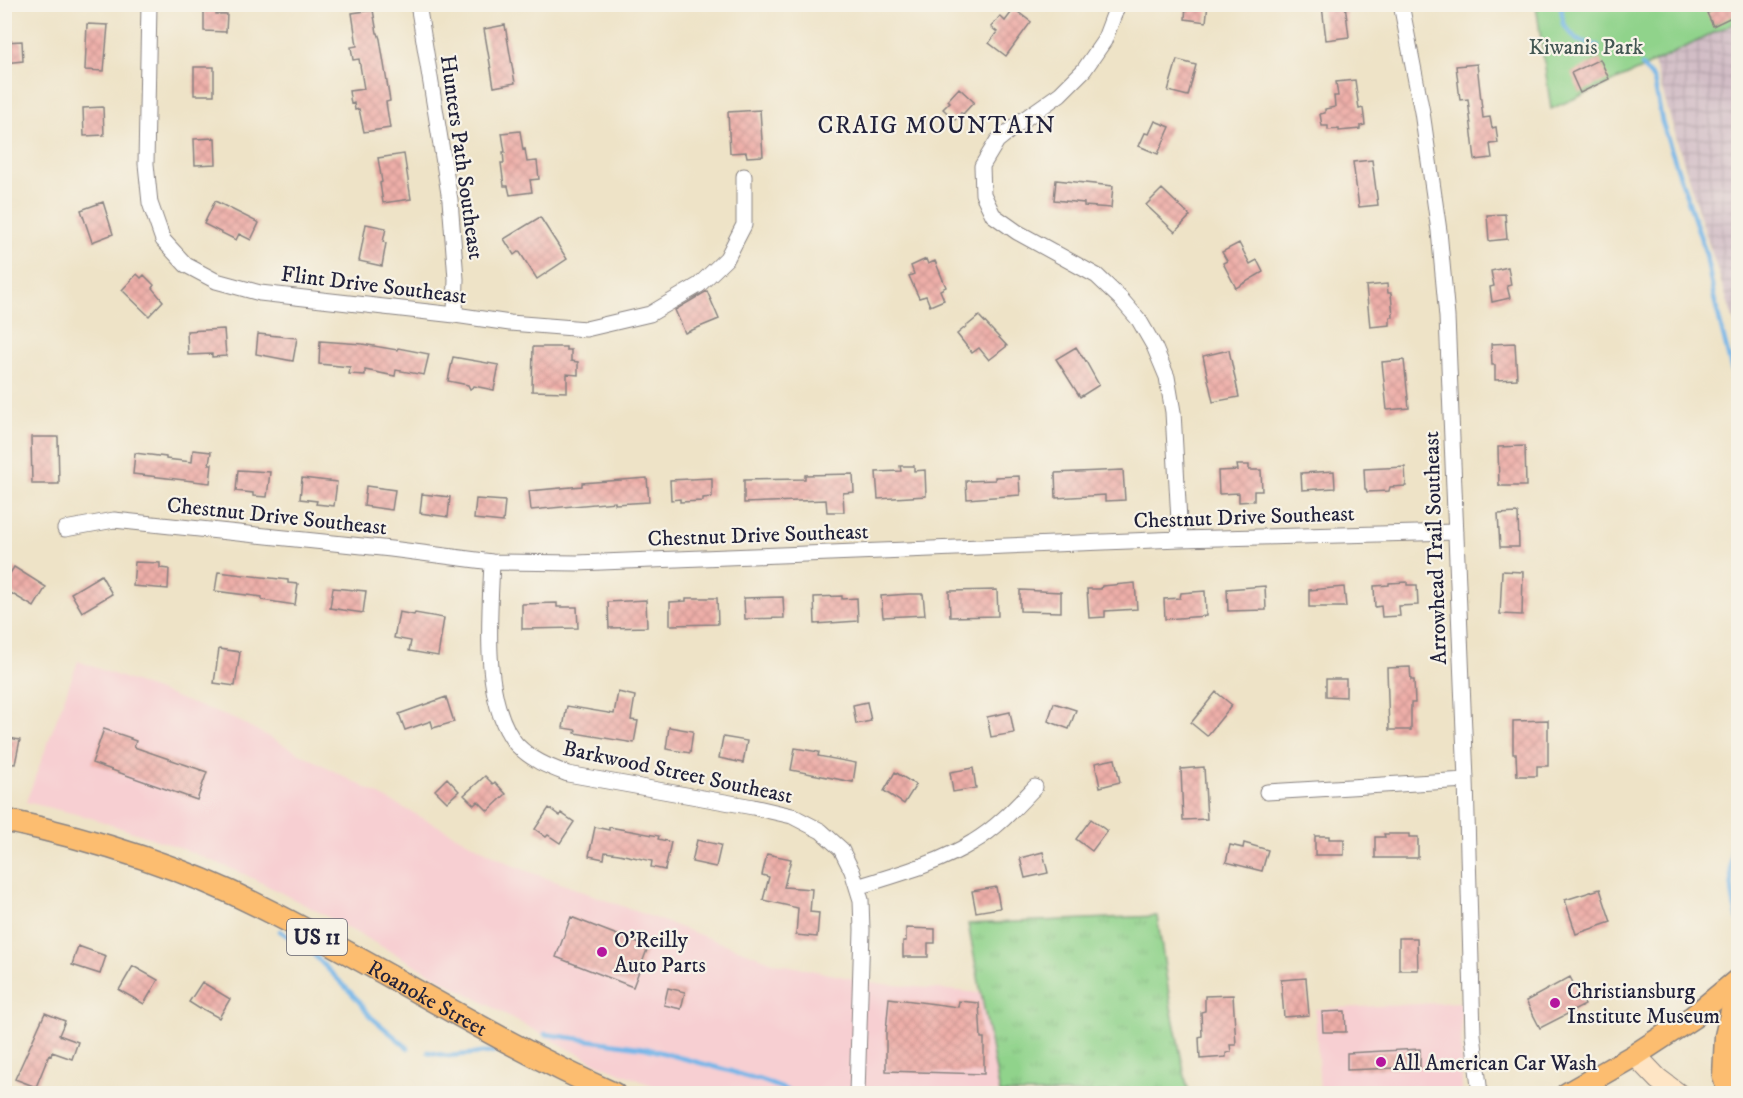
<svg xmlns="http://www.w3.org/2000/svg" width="1743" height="1098" viewBox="0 0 1743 1098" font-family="'IM FELL DW Pica',serif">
<defs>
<pattern id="industrial-grid" width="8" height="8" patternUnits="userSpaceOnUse" patternTransform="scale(1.5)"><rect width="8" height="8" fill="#d2bdc6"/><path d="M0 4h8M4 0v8" fill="none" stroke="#b4a2ab"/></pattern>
<pattern id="grass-tufts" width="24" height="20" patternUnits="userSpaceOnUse" patternTransform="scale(1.5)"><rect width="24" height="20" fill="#90d38b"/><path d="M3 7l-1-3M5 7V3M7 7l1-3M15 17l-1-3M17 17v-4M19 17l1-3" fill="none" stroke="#7cb579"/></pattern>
<pattern id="building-cross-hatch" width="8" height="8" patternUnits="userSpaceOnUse" patternTransform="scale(1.5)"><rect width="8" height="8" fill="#eeafa9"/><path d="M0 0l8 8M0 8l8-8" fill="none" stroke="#cc9692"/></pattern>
</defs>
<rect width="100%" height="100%" fill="#f7f3e8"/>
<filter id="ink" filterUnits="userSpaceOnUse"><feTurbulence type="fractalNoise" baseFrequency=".0167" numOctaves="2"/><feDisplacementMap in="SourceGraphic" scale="12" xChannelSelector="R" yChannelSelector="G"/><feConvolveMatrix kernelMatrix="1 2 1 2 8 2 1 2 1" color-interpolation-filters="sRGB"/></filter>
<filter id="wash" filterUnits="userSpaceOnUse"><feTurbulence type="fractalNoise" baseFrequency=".008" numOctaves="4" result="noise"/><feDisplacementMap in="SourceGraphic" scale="24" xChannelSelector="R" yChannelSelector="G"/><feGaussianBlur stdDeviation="1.35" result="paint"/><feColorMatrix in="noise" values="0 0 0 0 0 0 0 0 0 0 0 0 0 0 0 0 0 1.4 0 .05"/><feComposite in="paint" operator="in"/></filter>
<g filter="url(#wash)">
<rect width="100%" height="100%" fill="#eee3c7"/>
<path fill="#f7cfd2" d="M78,661L239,721L514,866L776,963L874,983L981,993L1000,1093H671L599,1064L563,1046L315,910L244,874L178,847L88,817L26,802Z
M1461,1002L1462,1093H1320L1315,1009Z"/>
<path fill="url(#industrial-grid)" d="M1738,21V334L1698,210L1654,63Z"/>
<path fill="url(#grass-tufts)" stroke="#597a63" stroke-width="1.5" d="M1157,916L1171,1007L1187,1086L1191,1093H1000L968,924Z"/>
<path fill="#90d38b" stroke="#597a63" stroke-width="1.5" d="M1536,5H1738V21L1639,70L1551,109Z"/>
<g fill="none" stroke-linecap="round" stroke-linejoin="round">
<path stroke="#73b5e8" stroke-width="4.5" d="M1561,4L1563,24L1577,40L1598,46
M1642,66L1654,80L1662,122L1706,254L1714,298L1731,367L1738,386
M1738,815C1728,845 1729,889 1738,919
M280,931L312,953L357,999L371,1017L408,1048
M545,1034L645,1048L730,1071L753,1079H758L797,1094
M428,1052L448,1056L493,1052"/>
</g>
<g id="blocks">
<path fill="url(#building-cross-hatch)" d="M204,4H216V14H227L226,32L204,31Z
M1186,4H1208L1206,22L1185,19Z
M1336,4H1345L1349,37L1326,40L1322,6Z
M1725,4H1734L1738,14L1713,26L1707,13Z
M1014,9L1031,22L1006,56L989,43L997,32L991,27L1000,16L1005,21Z
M373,10L377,33H378L380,39L390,101L386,102L390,128L364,132L359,109L355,110L354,103L351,104L349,91L364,89L359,59L353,60L351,47L357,46L352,13Z
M87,24L108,25L104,71L85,70Z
M505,25L515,83L494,87L484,29Z
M22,41L23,61L4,63V42Z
M1600,59L1609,79L1580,93L1571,73Z
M1177,60L1196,65L1188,96L1168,91Z
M1477,64L1483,118L1490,117L1492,128L1496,127L1498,143L1490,144L1492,158L1475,160L1468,99L1460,100L1456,66Z
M194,67H214V95H194Z
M1355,80L1359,109L1363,108L1365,125L1360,126V129L1339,131V129L1328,130V126H1322L1320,114L1325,113V109L1335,107L1334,96H1338L1336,82Z
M959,88L974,102L963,114L961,113L955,120L943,109L950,102L948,100Z
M103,107L104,135L84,136L83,108Z
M760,110L763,156L747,157L746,152L730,153L728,112Z
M1155,121L1170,127L1158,154L1139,146L1145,133L1149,134Z
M520,131L523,150L525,149L527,162L537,161L539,179L530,180L532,192L510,195L508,186H504L501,163H504L503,152H505L502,133Z
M215,138L216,164L195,165L194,139Z
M404,154L411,199L383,203L380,183L382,182L378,158Z
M1372,160L1378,205L1359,207L1353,162Z
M1056,180L1113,186L1111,208L1084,206V203L1054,200Z
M1162,189L1190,216L1175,232L1146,205Z
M215,201L259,223L251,240L239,234L236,240L204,224Z
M103,202L113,234L92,242L81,210Z
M1505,214L1507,239L1489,241L1487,215Z
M540,217L567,259L537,279L519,251L514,255L504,239Z
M366,224L386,228L383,242L386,243L382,266L359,261Z
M1239,243L1250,264L1257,260L1263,272L1236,288L1223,263L1227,261L1222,252Z
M926,259L928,264L935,261L946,287L940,290L944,300L930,306L926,296L919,298L909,276L914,274L911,266Z
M1508,267L1511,285L1507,286L1510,298L1492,302L1490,287L1494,286L1491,271Z
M137,274L141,278L144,275L154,285L152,288L163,301L149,316L122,290Z
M1387,284L1388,293H1391L1393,317H1390V325L1370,327L1366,286Z
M707,291L719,319L685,333L675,310Z
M979,316L1007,346L989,360L979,348L972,353L957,334Z
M224,329L226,356L212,357V354L188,355L187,331Z
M258,334L297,338L293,361L256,354Z
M320,341L362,344L397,350L398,348L429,354L424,375L396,370L395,376L365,370V375L349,374L350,367L319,364Z
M1515,343L1517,379L1495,380V365H1492L1491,344Z
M533,347H566V350H571V361L578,362V375L567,374V392L532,391Z
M1076,347L1083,358H1084L1099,385L1080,397L1056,359Z
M1229,350L1239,397L1213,402L1203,356Z
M453,357L499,365L494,390L474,386L470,389L468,385L448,381Z
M1404,360L1409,408L1387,410L1382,362Z
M31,437H58L59,484H32Z
M1525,446L1526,486H1499L1498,447Z
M193,450L211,452L209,464H212L210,483L133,474L135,453L166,457V459L192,462Z
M1237,465H1249V470H1261L1262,491H1254V501L1239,502V493L1219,494L1218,471L1238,470Z
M900,466H914V471L925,470L926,496L878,499L876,472L901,471Z
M1405,467L1406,486L1390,487L1389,491L1367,492L1366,489H1365L1364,469Z
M238,470L270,472L267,497L253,496V493L236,491Z
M1123,470L1125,500L1105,501V495L1056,498L1055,473Z
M1334,471L1335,488L1302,490L1301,473Z
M853,474L854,492L843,493L844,512H827L826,500L744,503V480L805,479V475Z
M1019,476L1020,495L967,499L966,481L995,480V477Z
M302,478L337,482L334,506L316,504L317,501L300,499Z
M647,478L649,502L615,504V502L531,510L529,491L582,486V483Z
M712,478V497L703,498V501L680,502V499L671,500L670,480Z
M366,486L395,490L392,510L364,506Z
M422,494L450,497L448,517L420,513Z
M476,499L505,501L503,522L474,519Z
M1518,513L1519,547H1500L1498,514Z
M135,562L160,563V568L169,569L168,589L133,586Z
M14,567L46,587L34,607L4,589V583Z
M1502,571L1523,572L1522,615L1500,614Z
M218,572L288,580V583L298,584L295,605L262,600V597L215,591Z
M101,575L112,594L82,612L71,593Z
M1407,582V585H1417L1418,605L1399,606L1400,616L1382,617L1381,606L1375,607L1374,586L1389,585V583Z
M1135,583L1137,609L1105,611V617L1089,618L1087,589H1101L1102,586Z
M1265,586L1266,610L1228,611L1227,589Z
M1344,587L1346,607H1309V590Z
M333,588L366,591L363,613L330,608Z
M997,590L998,616L950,617L949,591Z
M1020,590L1061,592V612L1020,611Z
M1205,591L1206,616L1165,619L1164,599L1180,598L1181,593Z
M909,594H923L925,615L883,617L881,596Z
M842,596V599L857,598L858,621L815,624L814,597Z
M783,597L784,618L745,619L744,598Z
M686,598H717L718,624L670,625V602L686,601Z
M646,600L647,627L609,628L608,602Z
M557,603V607H577L578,628L522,629V604Z
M399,612L414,615L415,613L444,618L438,656L409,651L411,641L394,638Z
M219,649L240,652L235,686L214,683Z
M1410,667L1411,680H1414L1415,703H1411V730H1389L1387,668Z
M1326,679H1346V697L1326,696Z
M618,692L635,696L631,720L638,721L634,743L575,733L576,730L563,728L567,706L614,714Z
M1216,692L1232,705L1207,736L1191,723Z
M446,697L454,722L433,728L431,721L405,730L399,714Z
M867,702L871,721L856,724L853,705Z
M1054,703L1076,710L1069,729L1048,721Z
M1010,712L1014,733L991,737L987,717Z
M1548,720V766H1537V776H1517L1516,754H1513V721Z
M669,727L693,731L690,753L666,749Z
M104,729L131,738L130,739L136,741L134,747L207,772L197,800L92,763Z
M4,737L20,740L15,764L4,763Z
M723,737L747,741L743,763L719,758Z
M795,748L819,752L818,756L856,763L853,782L791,770Z
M1115,759L1120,782L1100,787L1095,763Z
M1204,767L1207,819L1183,820L1181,769Z
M973,768L976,788L953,792L950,772Z
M895,772L916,785L904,804L884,791Z
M485,776L493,784L495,782L506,794L488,811L478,801L474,805L464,795Z
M447,778L459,791L447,802L435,790Z
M549,808L560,816L561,813L574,822L560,843L548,835L546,837L535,829Z
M1091,819L1107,831L1092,851L1076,839Z
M595,827L609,830V827L659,836L658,839L671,842L665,870L651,867L652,861L619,854L605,852L604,859L589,856Z
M1384,834H1409V837H1418V858H1375V837H1385Z
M1315,836H1329V839H1344V855H1315Z
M697,840L721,845L716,867L692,862Z
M1244,843L1268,850L1262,871L1226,862L1230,845L1243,848Z
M1043,852L1048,873L1025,878L1020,858Z
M767,854L791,859L784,887L812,889L810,912L819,913L817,937L796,935L798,908L763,900L769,877L762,875Z
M996,887L1000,908L976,912L972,891Z
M1600,889L1611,922L1576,934L1565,900Z
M571,917L648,947L633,987L556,957Z
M906,928L935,929V943H928V957H903V941H906Z
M1399,938H1417L1418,970H1399Z
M78,946L106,956L100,974L72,965Z
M133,966L158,980L144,1004L119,990Z
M1570,977L1585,1005L1540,1028L1526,1001Z
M1306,978L1309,1015L1284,1017L1281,980Z
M202,982L230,999L219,1018L201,1008L200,1009L189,1002Z
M668,988L685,992L681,1009L664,1005Z
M1233,995L1236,1045H1230L1231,1052L1226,1053V1057L1200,1059L1199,1037L1202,1036L1201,1012L1205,1011V996Z
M889,998L958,1007L959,1001L979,1003L981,1038H984V1074L886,1071V1031Z
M1345,1011L1346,1032H1323L1322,1012Z
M45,1013L65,1021L59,1035L78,1042L72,1059L52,1052L51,1056L49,1055L36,1087L15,1079Z
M1420,1049V1067L1347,1070V1053Z"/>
</g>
</g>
<g filter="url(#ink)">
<use href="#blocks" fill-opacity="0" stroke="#888281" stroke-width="1.5"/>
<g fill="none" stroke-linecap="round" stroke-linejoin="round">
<g stroke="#888281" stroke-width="17">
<path id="street" d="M149,4L146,164L150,203L163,240L186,265L216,281L260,293L455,315L510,323L586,329L650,314L699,285L727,258L744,225V176
M418,4L450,200L456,279L455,315
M1118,4L1104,41L1084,70L1060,94L1023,120L997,141L982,166L983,194L993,215L1017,232L1097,276L1120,298L1139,320L1154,346L1167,377L1173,412L1180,539
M1401,4L1422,112L1439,231L1447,317L1466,780L1473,1035L1480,1094
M65,529L114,520L391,549L492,562L577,563L1180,539L1456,532
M492,562C490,612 483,684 507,730C510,735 513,741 517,745C533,761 547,766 568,774L753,807L792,816L821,831L841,849L852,871L861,900L862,930L857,1094
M1267,792L1466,780
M857,887C895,875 938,864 973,842C997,828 1016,807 1035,787"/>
</g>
<g stroke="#888281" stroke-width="23">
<path id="secondary" d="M1635,1055L1658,1079L1678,1094"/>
</g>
<g stroke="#888281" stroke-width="25">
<g id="primary">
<path id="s1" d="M4,820C93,839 181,866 261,907C380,966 492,1040 614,1094"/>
<path d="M1567,1094L1635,1055L1693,1017L1738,980"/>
<path d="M1729,1094L1724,1076L1726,1036L1738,985"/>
</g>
</g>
<use href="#street" stroke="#fff" stroke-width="15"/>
<use href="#secondary" stroke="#fee5c5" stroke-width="21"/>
<use href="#primary" stroke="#fcbd6f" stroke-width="22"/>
</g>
</g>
<g fill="#b5179e" stroke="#f7f3e8" stroke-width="2">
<circle cx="602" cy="952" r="6"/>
<circle cx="1555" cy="1003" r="6"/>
<circle cx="1381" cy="1062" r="6"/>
</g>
<g text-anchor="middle" stroke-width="4.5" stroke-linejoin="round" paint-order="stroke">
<rect fill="#f7f3e8" stroke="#62616f" stroke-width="1.5" x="287" y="919" width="60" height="36" rx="4.5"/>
<g font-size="21" font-weight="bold" fill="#22223b">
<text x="317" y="944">US 11</text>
</g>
<g font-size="22" fill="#435753" stroke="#f7f3e8">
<text x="1586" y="54">Kiwanis Park</text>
</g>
<g font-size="22" fill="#22223b" stroke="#f7f3e8">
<text transform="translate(463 157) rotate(82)" y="8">Hunters Path Southeast</text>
<text transform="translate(374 284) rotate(7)" y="8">Flint Drive Southeast</text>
<text transform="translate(277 515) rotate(6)" y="8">Chestnut Drive Southeast</text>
<text transform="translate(1244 516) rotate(-2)" y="8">Chestnut Drive Southeast</text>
<text transform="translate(758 534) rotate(-2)" y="8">Chestnut Drive Southeast</text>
<text transform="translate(1434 548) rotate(-92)" y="8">Arrowhead Trail Southeast</text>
<text transform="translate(678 771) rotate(12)" y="8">Barkwood Street Southeast</text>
<text dy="8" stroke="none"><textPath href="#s1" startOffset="462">Roanoke Street</textPath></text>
</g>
<g font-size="22" fill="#22223b" stroke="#f7f3e8" text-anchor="start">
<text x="614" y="947">O'Reilly<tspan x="614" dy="25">Auto Parts</tspan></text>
<text x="1567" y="998">Christiansburg<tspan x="1567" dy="25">Institute Museum</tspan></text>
<text x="1393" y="1070">All American Car Wash</text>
</g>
<g font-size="24" letter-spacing="1.5" fill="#22223b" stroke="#f7f3e8">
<text x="937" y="133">CRAIG MOUNTAIN</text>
</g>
</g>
<rect width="1743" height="1098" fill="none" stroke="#f7f3e8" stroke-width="24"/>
</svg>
